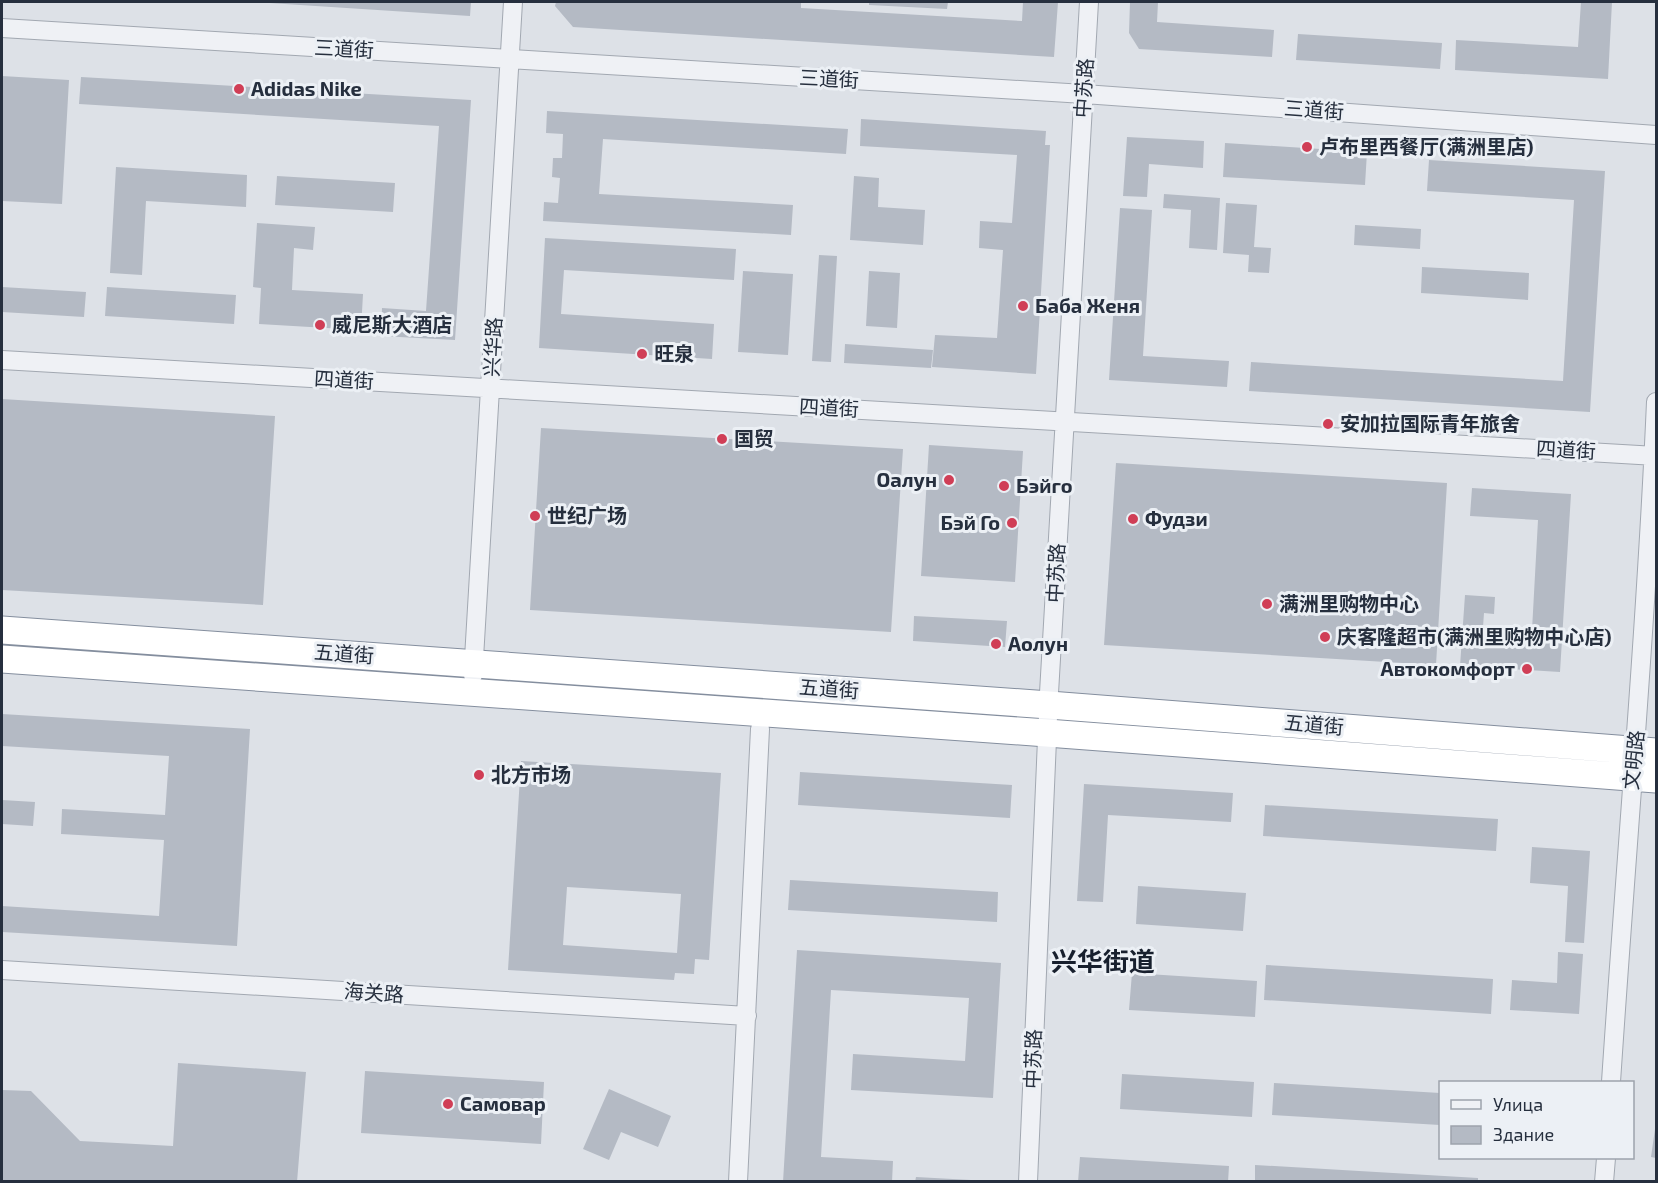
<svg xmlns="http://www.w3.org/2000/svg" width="1658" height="1183" viewBox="0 0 1658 1183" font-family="'Exo 2','Noto Sans SC',sans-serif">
<rect width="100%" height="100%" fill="#dde1e7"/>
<path fill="#b4bac4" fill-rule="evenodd" d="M254,2H471L470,16Z
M556,2H801V8L1022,21L1023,2H1058L1054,57L573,27L555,6Z
M869,2H948L947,9L869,5Z
M1130,2H1158L1157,22L1274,30L1272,57L1139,49L1129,33Z
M1581,2H1612L1608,79L1455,70L1456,40L1578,47Z
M1298,34L1442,43L1440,69L1296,60Z
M2,76L69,80L62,204L2,201Z
M81,77L471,100L455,340L381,336L382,308L426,311L439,126L79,104Z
M547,111L848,129L846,154L603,139L599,194L793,205L791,235L543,221L544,202L558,203L560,178L552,177L553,158H562L563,134L546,133Z
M861,119L1046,131L1045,145H1050L1036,374L932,367L935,335L997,338L1003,250L979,248L980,221L1012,223L1017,155L860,146Z
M1127,137L1204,141L1203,168L1149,164L1147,197L1123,196Z
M1225,143L1367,152L1365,185L1223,177Z
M1429,160L1605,171L1590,412L1249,391L1251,362L1563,381L1574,200L1427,191Z
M116,167L247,175L246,207L146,201L142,275L110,273Z
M277,176L395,183L393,212L275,205Z
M854,176L879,178L878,207L925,210L923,245L850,240Z
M1164,194L1220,198L1217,250L1189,248L1191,210L1163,208Z
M1226,203L1257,205L1254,247L1271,248L1269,273L1248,272L1249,255L1223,253Z
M1120,208L1152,210L1143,356L1229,361L1227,387L1109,380Z
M257,223L315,227L313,250L294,248L292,290L363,294L361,330L259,324L261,288L253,287Z
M1355,225L1421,229L1420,249L1354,245Z
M545,238L736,249L734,280L564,270L561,314L714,324L712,359L539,348Z
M819,255L837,256L831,362L812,361Z
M1422,267L1529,273L1528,300L1421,293Z
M743,271L793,274L788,355L738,352Z
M869,271L900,273L897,328L866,326Z
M2,287L86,292L84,317L2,312Z
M107,287L236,295L234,324L105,316Z
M845,344L933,350L931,368L844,363Z
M2,399L275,416L263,605L2,590Z
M541,428L903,449L891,632L530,610Z
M929,445L1023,451L1015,582L921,576Z
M1116,463L1447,483L1436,665L1104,645Z
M1472,488L1571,494L1560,672L1460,666L1465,595L1495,597L1494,614L1484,613L1483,627L1532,630L1538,520L1470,516Z
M914,616L1007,621L1005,647L913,641Z
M2,714L250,729L237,946L2,932V906L159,916L164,840L61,834L62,809L165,815L169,756L2,746Z
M521,761L721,773L709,960L695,959L694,974L675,973L674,980L508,970ZM567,887L681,894L677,953L563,945Z
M800,772L1012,785L1010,818L798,805Z
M1084,784L1233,793L1231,822L1108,815L1103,902L1077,901Z
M2,800L35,802L33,826L2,824Z
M1265,805L1498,819L1496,851L1263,836Z
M1532,847L1590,851L1584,943L1565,942L1568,886L1530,883Z
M790,880L998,892L997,922L788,910Z
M1138,886L1246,893L1243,931L1136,924Z
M797,950L1001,963L993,1098L851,1090L853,1054L965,1061L969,998L831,990L821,1157L893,1161L892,1182H783Z
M1558,952L1583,954L1579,1014L1510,1010L1512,980L1557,983Z
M1266,965L1493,979L1491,1014L1264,1000Z
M1132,973L1257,981L1255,1017L1129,1010Z
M178,1063L306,1072L297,1182H4L2,1178V1090L31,1091L80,1141L173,1146Z
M365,1071L544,1082L541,1144L361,1133Z
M1122,1074L1254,1082L1252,1117L1120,1109Z
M1274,1083L1440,1093V1125L1272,1115Z
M609,1089L671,1116L658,1147L621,1132L609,1160L583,1149Z
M1655,1129L1656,1130V1158L1651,1157Z
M1080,1157L1229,1166L1228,1182H1078Z
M1255,1165L1478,1178V1182H1255Z
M916,1177L971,1180V1182H915Z"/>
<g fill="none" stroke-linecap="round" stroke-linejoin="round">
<g stroke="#a2a8b1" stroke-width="20">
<path id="minor" d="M2,28L1084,94L1656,135
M2,360L1656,456
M473,675L513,2
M2,970L747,1016
M1611,1082C1626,856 1646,629 1656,402
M738,1182L760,729
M1028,1182L1049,693L1089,2
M1604,1182L1606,1158"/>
</g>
<g stroke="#848e9e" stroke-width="29">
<path id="highway" d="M2,630L1049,705L1656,752
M2,659L1047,733L1656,779"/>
</g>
<use href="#minor" stroke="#eff1f5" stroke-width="18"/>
<use href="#highway" stroke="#fff" stroke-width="27"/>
</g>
<g fill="#d03e56" stroke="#ecf0f5" stroke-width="2">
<circle cx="239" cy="89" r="6"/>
<circle cx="1307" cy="147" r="6"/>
<circle cx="1023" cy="306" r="6"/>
<circle cx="320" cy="325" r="6"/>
<circle cx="642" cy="354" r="6"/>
<circle cx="1328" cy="424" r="6"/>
<circle cx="722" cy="439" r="6"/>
<circle cx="949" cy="480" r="6"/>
<circle cx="1004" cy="486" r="6"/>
<circle cx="535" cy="516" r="6"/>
<circle cx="1133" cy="519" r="6"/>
<circle cx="1012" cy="523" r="6"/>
<circle cx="1267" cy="604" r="6"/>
<circle cx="1325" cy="637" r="6"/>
<circle cx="996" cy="644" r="6"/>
<circle cx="1527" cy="669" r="6"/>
<circle cx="479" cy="775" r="6"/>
<circle cx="448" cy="1104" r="6"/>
</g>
<g text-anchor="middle" stroke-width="6" stroke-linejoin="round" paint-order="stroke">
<g font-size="20" fill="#262f3e" stroke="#ecf0f5">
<text transform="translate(344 49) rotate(3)" y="7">三道街</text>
<text transform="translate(829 79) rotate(3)" y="7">三道街</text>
<text transform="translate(1084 88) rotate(-86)" y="7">中苏路</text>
<text transform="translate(1314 110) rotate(4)" y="7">三道街</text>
<text transform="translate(493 347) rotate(-87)" y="7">兴华路</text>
<text transform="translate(344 380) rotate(3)" y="7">四道街</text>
<text transform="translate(829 408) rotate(3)" y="7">四道街</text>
<text transform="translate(1566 450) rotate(3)" y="7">四道街</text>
<text transform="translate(1056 573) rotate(-87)" y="7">中苏路</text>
<text transform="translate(344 654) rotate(4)" y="7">五道街</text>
<text transform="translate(829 689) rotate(4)" y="7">五道街</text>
<text transform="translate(1314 725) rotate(5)" y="7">五道街</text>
<text transform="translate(1634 760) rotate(-84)" y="7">文明路</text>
<text transform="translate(374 993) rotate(4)" y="7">海关路</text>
<text transform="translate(1033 1059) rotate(-88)" y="7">中苏路</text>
</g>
<g font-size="20" font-weight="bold" fill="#262f3e" stroke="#ecf0f5" text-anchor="start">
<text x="251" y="96">Adidas Nike</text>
<text x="1319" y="154">卢布里西餐厅(满洲里店)</text>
<text x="1035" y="313">Баба Женя</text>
<text x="332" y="332">威尼斯大酒店</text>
<text x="654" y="361">旺泉</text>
<text x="1340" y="431">安加拉国际青年旅舍</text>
<text x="734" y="446">国贸</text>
<text x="937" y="487" text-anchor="end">Оалун</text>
<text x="1016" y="493">Бэйго</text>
<text x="547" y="523">世纪广场</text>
<text x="1145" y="526">Фудзи</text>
<text x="1000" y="530" text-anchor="end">Бэй Го</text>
<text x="1279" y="611">满洲里购物中心</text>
<text x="1337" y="644">庆客隆超市(满洲里购物中心店)</text>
<text x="1008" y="651">Аолун</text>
<text x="1515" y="676" text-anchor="end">Автокомфорт</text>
<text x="491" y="782">北方市场</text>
<text x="460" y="1111">Самовар</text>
</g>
<g font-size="26" font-weight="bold" fill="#18202e" stroke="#ecf0f5">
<text x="1103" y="971">兴华街道</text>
</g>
</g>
<rect width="1658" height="1183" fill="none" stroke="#262f3e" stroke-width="6"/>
<rect x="1439" y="1081" width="195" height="78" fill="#ecf0f5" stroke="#9da3ac" stroke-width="1.5"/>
<rect x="1451" y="1100" width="30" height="9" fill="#eff1f5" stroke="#9da3ac" stroke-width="1.5"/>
<text x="1493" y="1111" font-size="18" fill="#262f3e">Улица</text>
<rect x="1451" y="1126" width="30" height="18" fill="#b4bac4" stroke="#9da3ac" stroke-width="1.5"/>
<text x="1493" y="1141" font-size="18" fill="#262f3e">Здание</text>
</svg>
